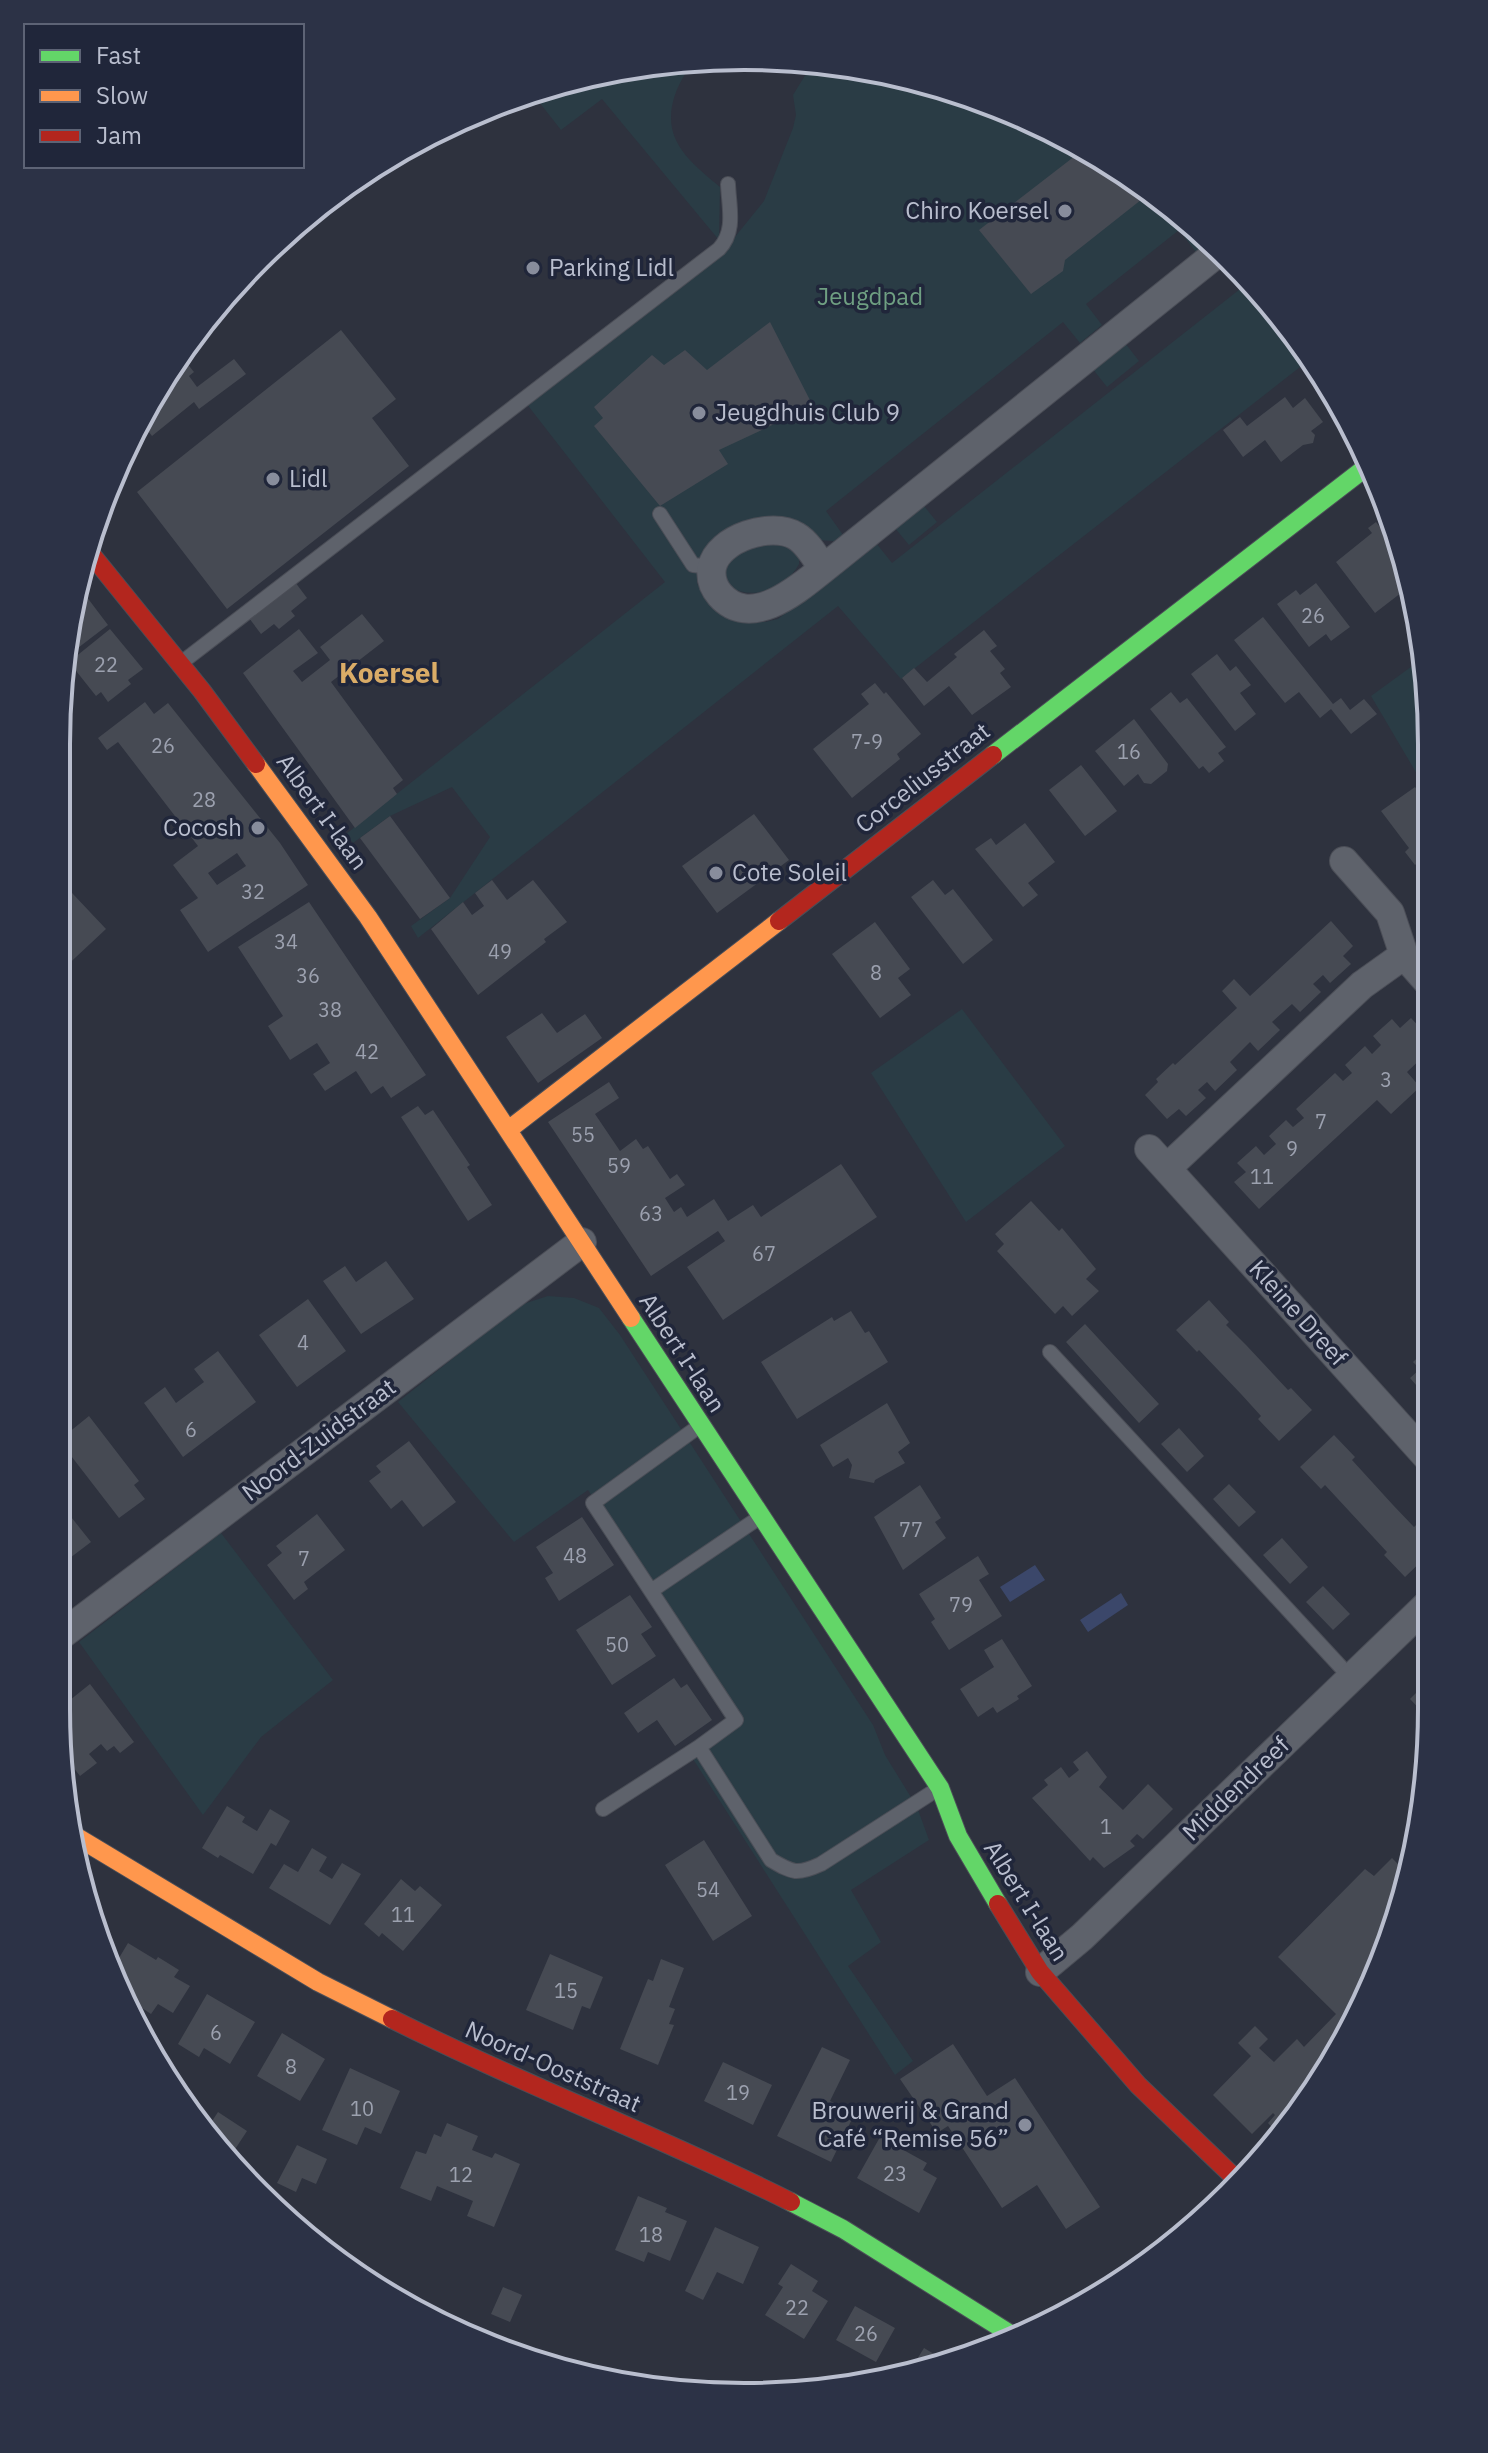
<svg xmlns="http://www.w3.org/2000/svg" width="1488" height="2453" viewBox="0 0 1488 2453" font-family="'IBM Plex Sans',sans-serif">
<rect width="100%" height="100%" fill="#2e323e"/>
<path fill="#2a3c45" d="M697,61C687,69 681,80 676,92C659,138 688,160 720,187L719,240L602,99L561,130L532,93L610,69Z
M803,62L879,69L1008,109L1127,172L1211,242L1196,252L1179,230L1086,304L1102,325L1080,343L1063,322L826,511L843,535L834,541L817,540L808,530L705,554L697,583L703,595L738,621L765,622L778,619L876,543L892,563L1249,282L1309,360L901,679L838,606L418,938L411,926L450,898L490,837L452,787L390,816L353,843L346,834L665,582L526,403L726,248L764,201L793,128L796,115L793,95L809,69Z
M1125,343L1139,361L1107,387L1092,368Z
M924,506L937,522L909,545L895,528Z
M785,543L799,555V564C787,588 753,601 730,587L724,574C734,546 758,545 785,543Z
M1426,656L1427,791L1371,696Z
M962,1009L1065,1146L966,1222L871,1073Z
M548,1296L574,1298L599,1308L620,1335L873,1725L885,1755L917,1807L929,1840L851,1890L881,1942L848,1966L913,2061L895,2075L693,1759L742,1723L588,1490L514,1542L398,1402L520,1305Z
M221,1533L333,1680L261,1737L203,1815L79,1642Z"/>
<path fill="#3b476a" d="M1035,1565L1045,1580L1010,1602L1000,1587Z
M1121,1593L1128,1605L1088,1632L1080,1620Z"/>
<path fill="#464a53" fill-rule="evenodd" d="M1084,149L1127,172L1151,192L1065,260L1063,271L1031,294L979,230Z
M770,322L813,406L719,450L728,464L660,506L594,426L603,418L594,407L652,355L664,365L685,350L707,370Z
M341,330L396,399L372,418L409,466L227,609L137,492Z
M181,356L194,372L189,376L197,387L234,359L246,374L199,409L194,402L152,436L142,423L171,364Z
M1285,397L1293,408L1305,398L1323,422L1311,431L1315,435L1313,443L1303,445L1281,462L1265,440L1243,457L1223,430L1240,417L1247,426Z
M1376,522L1403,557L1410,586L1375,613L1336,562L1372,533L1368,528Z
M295,582L307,598L291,611L295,616L279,629L274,624L261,634L249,618Z
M1316,583L1350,627L1331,641L1326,634L1309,647L1277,604L1296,590L1300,595Z
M80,588L108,625L70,654L67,651L68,644L75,639L70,634Z
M362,614L384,641L331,682L403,780L393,788L397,794L355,828L243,673L299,629L318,653L293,671L302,682L330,660L320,647Z
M1263,617L1333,704L1341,698L1350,710L1364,699L1377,714L1351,734L1331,709L1320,718L1299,692L1285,703L1234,640Z
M110,629L143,669L128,680L131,684L108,702L101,692L96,696L69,662Z
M984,630L997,646L990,651L1005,669L1000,673L1011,687L972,715L949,686L924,706L902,678L914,668L927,682L957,657L954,654Z
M1217,654L1230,671L1236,666L1251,685L1240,693L1256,714L1235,731L1191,674Z
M875,683L884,694L886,692L921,734L897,754L900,759L852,798L813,749L869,704L861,694Z
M1171,692L1180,703L1187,698L1226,747L1218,753L1224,761L1209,773L1203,766L1199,769L1150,709Z
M145,702L154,714L168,703L280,843L308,885L208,952L180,910L198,898L173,865L198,846L118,742L107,750L98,738ZM237,853L246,866L217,885L208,873Z
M1134,719L1168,764L1167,771L1151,784L1144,783L1138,774L1124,786L1095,751Z
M1081,765L1117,811L1085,836L1049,790Z
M1415,787L1425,799L1427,798V854L1415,865L1405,852L1409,848L1381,811Z
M754,814L789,860L717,913L682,866Z
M390,816L450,898L420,919L360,838Z
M1025,823L1055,862L1028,883L1038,895L1023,907L975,849L991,838L996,845Z
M57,877L106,929L60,972L57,969Z
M492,880L507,900L533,880L567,922L544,939L546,942L478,995L431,929L463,902L472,915L484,906L475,893Z
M933,880L945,895L953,889L993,940L963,964L911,897Z
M309,902L426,1075L391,1098L383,1086L371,1094L356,1071L325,1091L313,1074L330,1063L317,1043L290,1060L268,1026L283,1016L238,947Z
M1331,921L1353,946L1343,956L1351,964L1330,983L1323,975L1313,984L1321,992L1300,1012L1292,1004L1272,1022L1280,1030L1258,1051L1250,1042L1230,1062L1237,1070L1215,1091L1207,1082L1198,1090L1206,1098L1186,1116L1179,1109L1167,1119L1145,1095L1158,1082L1156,1079L1173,1063L1175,1065L1237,1008L1222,991L1234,979L1250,996Z
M875,922L910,969L898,978L911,995L880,1018L832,954Z
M542,1013L557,1033L585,1014L602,1038L538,1083L506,1037Z
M1411,1018L1428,1036V1052L1407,1072L1420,1087L1391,1114L1377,1100L1259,1209L1234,1182L1246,1172L1237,1163L1256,1146L1264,1155L1276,1144L1269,1136L1286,1120L1293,1127L1304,1118L1296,1109L1335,1073L1343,1081L1352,1073L1345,1065L1365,1046L1372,1054L1381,1045L1373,1036L1392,1019L1400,1028Z
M609,1082L619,1098L595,1114L620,1151L636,1139L643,1149L648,1146L670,1179L677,1174L685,1185L665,1198L674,1212L681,1207L687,1217L714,1199L728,1221L753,1205L761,1217L841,1164L877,1217L723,1320L687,1267L725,1241L718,1231L651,1276L548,1122Z
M418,1106L425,1115L433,1110L470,1165L467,1167L492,1205L468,1221L401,1117Z
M1031,1201L1059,1231L1062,1228L1096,1269L1086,1279L1099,1291L1072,1316L1063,1306L1055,1314L997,1251L1004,1244L995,1234Z
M386,1261L414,1299L361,1334L323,1281L345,1266L356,1282Z
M308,1299L346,1351L297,1387L259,1335Z
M1209,1300L1229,1322L1226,1325L1247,1346L1288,1390L1291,1388L1312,1410L1279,1441L1258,1419L1261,1416L1241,1394L1199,1350L1197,1352L1176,1330Z
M851,1311L865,1333L869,1331L888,1362L797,1419L761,1362L832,1317L834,1321Z
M1085,1324L1159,1404L1139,1423L1066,1342Z
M1429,1347V1400L1410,1378L1420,1369L1413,1362Z
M218,1351L256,1402L183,1457L144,1403L165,1387L176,1403L204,1382L194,1369Z
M887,1403L910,1443L898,1452L905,1463L875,1480L874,1483L849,1478L852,1465L848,1458L833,1467L820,1445Z
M89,1416L139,1481L134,1485L145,1499L119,1518L65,1448L56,1455V1417L68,1433Z
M1179,1428L1204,1456L1187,1472L1161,1444Z
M1334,1435L1355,1457L1352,1460L1393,1505L1414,1527L1417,1524L1430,1538V1553L1405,1577L1384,1555L1387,1552L1325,1485L1321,1489L1300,1467Z
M409,1441L456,1502L423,1527L402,1500L391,1509L369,1481L381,1472L376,1466Z
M1229,1484L1256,1512L1239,1527L1213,1499Z
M920,1485L941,1518L935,1522L946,1538L903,1570L874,1517Z
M56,1498L91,1542L62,1564L56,1556Z
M317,1514L345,1550L304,1582L308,1589L294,1600L267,1565L282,1553L276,1546Z
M582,1517L614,1565L559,1601L545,1578L553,1573L536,1547Z
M1282,1538L1308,1567L1290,1584L1263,1555Z
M978,1556L989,1574L979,1580L1002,1616L949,1650L931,1622L935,1619L919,1594Z
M1323,1586L1350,1614L1333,1630L1306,1602Z
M630,1595L652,1627L641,1634L656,1656L612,1685L576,1630Z
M1002,1639L1032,1686L1017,1696L1019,1699L997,1713L993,1707L978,1717L960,1689L994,1667L984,1650Z
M1430,1671V1720L1410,1699L1429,1680L1425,1676Z
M674,1678L681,1688L687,1684L712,1720L675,1746L657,1720L638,1733L624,1713Z
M90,1684L134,1742L120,1753L114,1746L107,1751L101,1744L89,1754L97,1763L80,1776L63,1754L56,1709L60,1712L72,1702L70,1700Z
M1087,1751L1107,1777L1099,1787L1123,1810L1148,1784L1173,1809L1143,1839L1137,1834L1130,1841L1135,1846L1104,1868L1093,1857L1090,1861L1032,1798L1048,1785L1044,1780L1061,1767L1069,1778L1079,1770L1073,1762Z
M227,1806L245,1817L242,1822L257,1831L270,1809L290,1821L276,1846L271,1843L253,1874L220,1855L218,1858L202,1848Z
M704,1840L752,1916L713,1941L665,1865Z
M312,1848L327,1857L319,1871L332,1879L342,1863L361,1874L330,1925L269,1888L284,1864L298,1872Z
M1392,1858L1401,1867L1410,1858L1395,1931L1316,2092L1277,2133L1268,2123L1275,2115L1273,2113L1252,2134L1213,2095L1251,2056L1238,2043L1255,2026L1268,2039L1259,2048L1274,2062L1297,2039L1304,2047L1336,2014L1278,1957L1365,1869L1374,1876Z
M401,1879L415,1891L420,1886L442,1905L403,1951L382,1933L379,1937L364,1924Z
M128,1943L156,1960L158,1957L179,1970L174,1977L190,1986L173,2013L158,2004L151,2014L136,2004L134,2008L113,1968Z
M550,1954L603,1977L590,2009L582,2006L573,2030L526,2010Z
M661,1959L684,1968L669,2007L675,2009L669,2024L674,2025L658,2065L620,2049L648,1979L653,1981Z
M207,1994L255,2022L230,2064L204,2048L199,2057L178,2044Z
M282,2033L325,2059L300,2101L257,2076Z
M953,2044L987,2096L1015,2078L1100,2207L1066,2229L1037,2185L1002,2208L948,2126L937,2133L900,2079Z
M822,2047L850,2060L830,2101L855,2113L831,2162L777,2136Z
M723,2062L772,2085L753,2125L704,2101Z
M350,2068L400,2091L381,2134L365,2127L357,2145L322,2130Z
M218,2112L247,2131L230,2157L204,2133Z
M447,2123L478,2136L472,2150L492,2158L495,2153L520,2164L494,2227L467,2216L473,2201L437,2186L431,2201L400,2188L416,2151L426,2154L434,2134L441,2137Z
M880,2137L927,2163L923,2170L937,2178L919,2213L857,2178Z
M297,2145L327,2159L316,2184L302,2178L296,2192L277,2183Z
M638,2196L667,2208L665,2212L687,2221L670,2261L648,2252L644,2262L615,2250Z
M1191,2219L1194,2222L1162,2255L1134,2271L1175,2228L1179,2232Z
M715,2227L759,2247L743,2284L717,2272L703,2300L685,2291Z
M791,2264L818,2281L812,2291L828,2301L804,2339L765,2315L783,2287L778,2284Z
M503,2287L522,2295L510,2322L491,2314Z
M855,2306L895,2328L876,2362L836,2340Z
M924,2348L949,2363L911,2369Z"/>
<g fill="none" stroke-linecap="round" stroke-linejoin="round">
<g stroke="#4b4e57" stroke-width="16">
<path id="lane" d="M660,514L693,565L712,567
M181,663L719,249C736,231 729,208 728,184
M1050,1352L1351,1678
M698,1427L593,1503L736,1720L699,1747
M651,1591L760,1517
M603,1809L699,1747L771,1860C793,1873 797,1875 821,1864L936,1790"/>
</g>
<g stroke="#4b4e57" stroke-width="30">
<path id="street" d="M823,569C816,558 808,543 796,536C772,521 718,538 712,567C710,578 713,587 720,595C751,630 798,589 823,569L1221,250
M1344,861L1390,913L1404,955L1427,981
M1149,1149L1429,1459
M1167,1168L1362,985L1404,955
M56,1639L582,1242
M1040,1972L1082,1937L1430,1602"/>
</g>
<g stroke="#4b4e57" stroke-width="20">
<path id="fast" d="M993,755L1369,465
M631,1318L940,1788L958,1836L998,1904
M791,2202L843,2229L1012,2335"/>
</g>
<g stroke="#4b4e57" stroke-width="20">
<path id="slow" d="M256,764L368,917L631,1318
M508,1130L779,921
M77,1837L318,1982L392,2019"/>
</g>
<g stroke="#4b4e57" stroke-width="20">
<path id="jam" d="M87,549L202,691L256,764
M779,921L993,755
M998,1904L1040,1972L1138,2085L1235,2178
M392,2019C523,2085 660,2136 791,2202"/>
</g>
<use href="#lane" stroke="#5e626b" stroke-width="14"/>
<use href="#street" stroke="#5e626b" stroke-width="28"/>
<use href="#fast" stroke="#63d668" stroke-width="18"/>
<use href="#slow" stroke="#ff974d" stroke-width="18"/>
<use href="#jam" stroke="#b3261e" stroke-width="18"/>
</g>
<g fill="#888d9c" stroke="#20263a" stroke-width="3">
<circle cx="1065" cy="211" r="8"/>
<circle cx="533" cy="268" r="8"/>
<circle cx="699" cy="413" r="8"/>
<circle cx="273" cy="479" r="8"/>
<circle cx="258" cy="828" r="8"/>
<circle cx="716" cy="873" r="8"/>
<circle cx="1025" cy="2125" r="8"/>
</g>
<g text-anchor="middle" stroke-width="7" stroke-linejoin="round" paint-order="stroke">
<g font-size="20" fill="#9ca1af">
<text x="1313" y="623">26</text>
<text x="106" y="672">22</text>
<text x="867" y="749">7-9</text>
<text x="163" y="753">26</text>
<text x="1129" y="759">16</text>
<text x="204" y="807">28</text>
<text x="253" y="899">32</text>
<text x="286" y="949">34</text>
<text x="500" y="959">49</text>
<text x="876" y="980">8</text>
<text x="308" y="983">36</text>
<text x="330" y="1017">38</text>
<text x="367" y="1059">42</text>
<text x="1386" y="1087">3</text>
<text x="1321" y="1129">7</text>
<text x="583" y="1142">55</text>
<text x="1292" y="1156">9</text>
<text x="619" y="1173">59</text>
<text x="1262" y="1184">11</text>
<text x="651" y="1221">63</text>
<text x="764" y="1261">67</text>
<text x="303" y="1350">4</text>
<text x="191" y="1437">6</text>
<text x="911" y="1537">77</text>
<text x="575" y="1563">48</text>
<text x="304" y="1566">7</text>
<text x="961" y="1612">79</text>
<text x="617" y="1652">50</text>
<text x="1106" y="1834">1</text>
<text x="708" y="1897">54</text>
<text x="403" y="1922">11</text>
<text x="566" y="1998">15</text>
<text x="216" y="2040">6</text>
<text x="291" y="2074">8</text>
<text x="738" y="2100">19</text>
<text x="362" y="2116">10</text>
<text x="895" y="2181">23</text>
<text x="461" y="2182">12</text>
<text x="651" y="2242">18</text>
<text x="797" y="2315">22</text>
<text x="866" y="2341">26</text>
</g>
<g font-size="24" fill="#b9bece" stroke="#20263a" text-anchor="start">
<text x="1049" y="219" text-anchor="end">Chiro Koersel</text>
<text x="549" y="276">Parking Lidl</text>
<text x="715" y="421">Jeugdhuis Club 9</text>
<text x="289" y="487">Lidl</text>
<text x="242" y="836" text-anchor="end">Cocosh</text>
<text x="732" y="881">Cote Soleil</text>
<text x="1009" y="2119" text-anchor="end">Brouwerij &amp; Grand<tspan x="1009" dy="28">Café “Remise 56”</tspan></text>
</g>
<g font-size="24" fill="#6f9f82" stroke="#20263a">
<text x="870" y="305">Jeugdpad</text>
</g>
<g font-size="24" fill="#b9bece" stroke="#20263a">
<text transform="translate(923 778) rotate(-38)" y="8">Corceliusstraat</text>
<text transform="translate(322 812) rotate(54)" y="8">Albert I-laan</text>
<text transform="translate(1298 1313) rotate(48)" y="8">Kleine Dreef</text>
<text transform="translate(682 1353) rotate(57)" y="8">Albert I-laan</text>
<text transform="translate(319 1440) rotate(-37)" y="8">Noord-Zuidstraat</text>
<text transform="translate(1236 1789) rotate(-44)" y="8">Middendreef</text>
<text transform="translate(1026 1901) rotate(58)" y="8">Albert I-laan</text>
<text transform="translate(553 2067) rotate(24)" y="8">Noord-Ooststraat</text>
</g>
<g font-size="28" font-weight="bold" fill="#daac67" stroke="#20263a">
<text x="389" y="683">Koersel</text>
</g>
</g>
<path d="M0 0H1488V2453H0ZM744 70H744A674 674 0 0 1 1418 744V1709A674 674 0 0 1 744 2383H744A674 674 0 0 1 70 1709V744A674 674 0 0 1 744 70Z" fill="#2c3246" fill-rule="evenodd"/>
<path fill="none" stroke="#b9bece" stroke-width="4" d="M744 70H744A674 674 0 0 1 1418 744V1709A674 674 0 0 1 744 2383H744A674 674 0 0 1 70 1709V744A674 674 0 0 1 744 70Z"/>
<rect x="24" y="24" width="280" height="144" fill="#20263a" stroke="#5d6375" stroke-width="2"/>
<rect x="40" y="50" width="40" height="12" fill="#63d668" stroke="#5d6375" stroke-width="2"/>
<text x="96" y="64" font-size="24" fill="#b9bece">Fast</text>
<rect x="40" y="90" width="40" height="12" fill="#ff974d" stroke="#5d6375" stroke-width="2"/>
<text x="96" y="104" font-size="24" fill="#b9bece">Slow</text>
<rect x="40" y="130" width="40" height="12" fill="#b3261e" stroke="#5d6375" stroke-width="2"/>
<text x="96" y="144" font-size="24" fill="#b9bece">Jam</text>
</svg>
